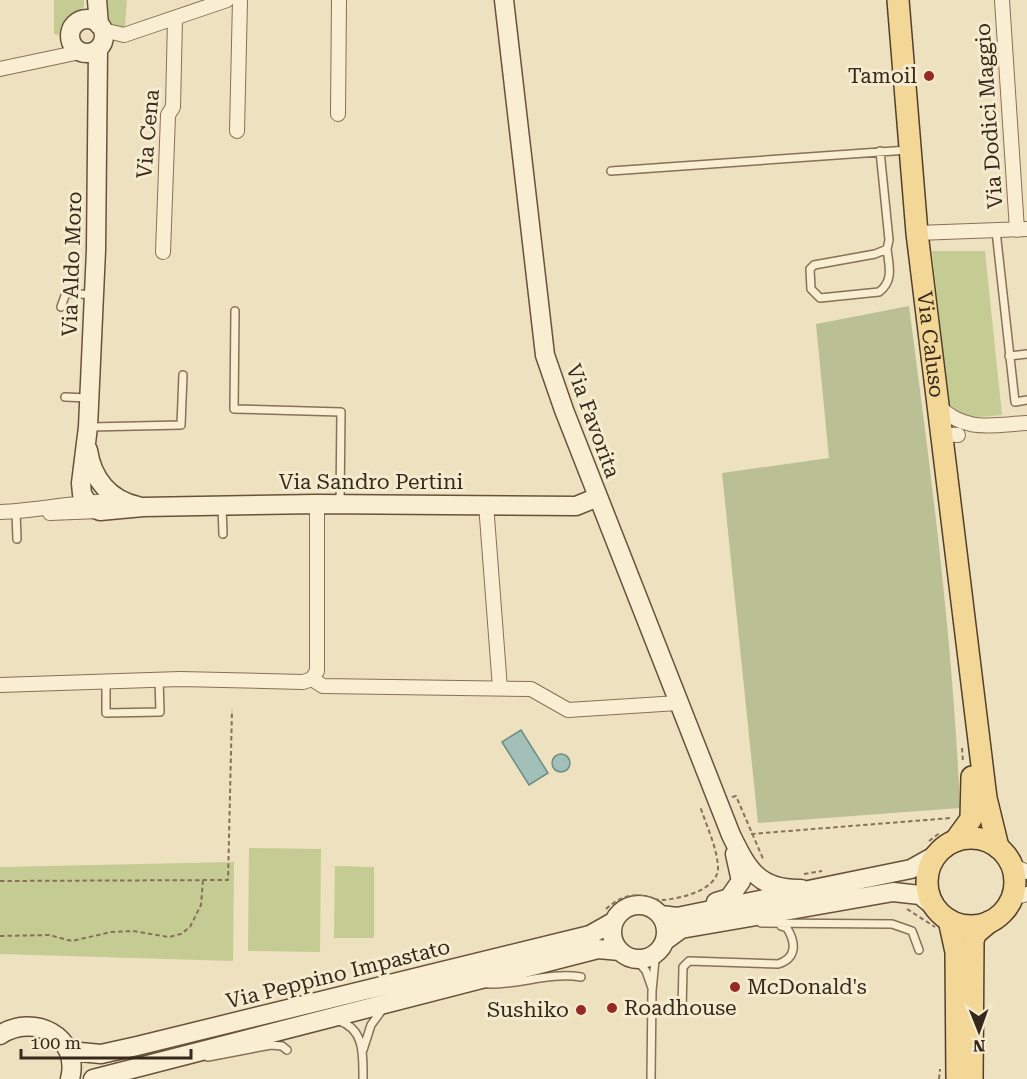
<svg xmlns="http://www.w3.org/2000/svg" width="1027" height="1079" viewBox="0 0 1027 1079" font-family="'Roboto Serif',serif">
<rect width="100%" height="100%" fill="#eee1bf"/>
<path fill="#c4cc94" d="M54,0H84V7L68,19L59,35L54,34Z
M106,0H127L125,27L109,28Z
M932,251H985L1002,415C986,416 959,422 949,406Z
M249,848L321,849L320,952L248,951Z
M234,862L233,961L0,954V867Z
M335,866L374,867V938H334Z"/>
<path fill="#bac093" d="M909,306C931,473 953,640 960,808L758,823L722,473L829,458L816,324Z"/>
<path fill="#a3c0b8" stroke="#6a8d85" stroke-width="1.5" d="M521,730L548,773L529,785L502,742Z
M552 763a9 9 0 1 1 18 0a9 9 0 1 1-18 0Z"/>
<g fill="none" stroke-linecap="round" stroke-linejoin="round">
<g stroke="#877158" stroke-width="10">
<path id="lane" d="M880,151L889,240L887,249L875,254L814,265L810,269L811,289L820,298L879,292C894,281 889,266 887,249
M611,171L908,150
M996,231L1015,402L1027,400
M61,307L66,293L94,295
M235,311L234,409L341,412L340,504
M1009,356L1027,354
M65,397L89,398
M90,427L181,425L183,375
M222,507L223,534
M16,512L17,539
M106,680V713L160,712L159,679
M761,923L892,924L912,931L919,950
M636,959L646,971L652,988
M488,984C519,985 549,972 581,977
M682,1011L683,967L689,961L778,964C797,958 796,943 787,928L781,926
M339,1021C365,1029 363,1056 363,1079
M363,1050L371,1025L382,1010
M208,1057L271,1045L282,1046L287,1050
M651,1079L652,991L655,960L658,952"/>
</g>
<g stroke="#877158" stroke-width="16">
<path id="street" d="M1002,0L1017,230
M103,30L124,35L227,0
M0,69L80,52
M338,114L339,0
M237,131L240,0
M917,233L1027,229
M163,252L168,115L173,107L175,19
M937,405C965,433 991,425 1027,423
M944,431L941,434L958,435
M486,504L500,688
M0,512C41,511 80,500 122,501
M50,513L99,511
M312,679L317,671V504
M0,685L180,679L303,682L312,679L323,686L531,689L568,710L678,703
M1012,865L1027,872
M1012,898L1027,894"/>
</g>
<g stroke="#68523b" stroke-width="21">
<path id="secondary" d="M97,0L99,25
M504,0L545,355L564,410L731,835C748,870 759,890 801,889
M70 36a17 17 0 1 1 34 0a17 17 0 1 1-34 0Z
M98,49L96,250L88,427L81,483L82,494L90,507L100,511L143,507L317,504L576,506L598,497
M88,450C92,479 110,500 138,506
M716,902L729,898L741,881L735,854
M612 932a27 27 0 1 1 54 0a27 27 0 1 1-54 0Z
M661,915L677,917L911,869L936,855
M666,940L681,929L893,892L920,895L936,908
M0,1035C33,1013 81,1036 70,1079
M69,1051L101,1054L137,1046L590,935L613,922
M93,1079L598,949L620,951"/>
</g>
<g stroke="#543f2c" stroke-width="24">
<g id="primary">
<path id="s1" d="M898,0L917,233L986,798L998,847"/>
<circle cx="971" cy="882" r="44"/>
<path d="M955,841L971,819L972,777"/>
<path d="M949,920L956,952L957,1077"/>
<path d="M972,1079L973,940L976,933L989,922"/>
</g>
</g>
<path stroke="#877158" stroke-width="2" stroke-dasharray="4.5 3" stroke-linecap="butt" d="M962,748L963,763
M732,797L736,796L764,861
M751,834L951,818
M929,841L941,832
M804,874L822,871
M0,881L228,880L232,710
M606,909C613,903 621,897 630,896C641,893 652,900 662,900C680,899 719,890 718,867C717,848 707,827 701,809L704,808
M907,909L935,927
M0,936L49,935L72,941L111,932L133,931L169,937L181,934L190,927L201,905L203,880
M939,1079L940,1069"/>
<use href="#lane" stroke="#f9eed2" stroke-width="7"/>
<use href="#street" stroke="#f9eed2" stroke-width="14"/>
<use href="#secondary" stroke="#f9eed2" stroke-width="18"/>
<use href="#primary" stroke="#f2d796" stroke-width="21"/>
</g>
<g fill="#962827" stroke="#f5ebcf" stroke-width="2">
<circle cx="929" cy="76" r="6"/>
<circle cx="735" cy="987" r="6"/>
<circle cx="612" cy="1008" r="6"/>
<circle cx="581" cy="1010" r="6"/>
</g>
<g text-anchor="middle" stroke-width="6" stroke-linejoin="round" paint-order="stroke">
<g font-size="21" fill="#36291c" stroke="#f5ebcf" text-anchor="end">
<text x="917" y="83">Tamoil</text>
<text x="747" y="994" text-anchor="start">McDonald's</text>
<text x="624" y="1015" text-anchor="start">Roadhouse</text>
<text x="569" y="1017">Sushiko</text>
</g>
<g font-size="21" fill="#36291c" stroke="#f5ebcf">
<text transform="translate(989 116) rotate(-94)" y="7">Via Dodici Maggio</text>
<text transform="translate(148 134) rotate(-85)" y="7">Via Cena</text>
<text transform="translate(72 264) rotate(-88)" y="7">Via Aldo Moro</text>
<text dy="7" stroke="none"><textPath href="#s1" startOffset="346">Via Caluso</textPath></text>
<text transform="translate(593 421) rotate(70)" y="7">Via Favorita</text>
<text x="371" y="489">Via Sandro Pertini</text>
<text transform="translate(338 974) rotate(-14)" y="7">Via Peppino Impastato</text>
</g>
</g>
<g transform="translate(979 1031) rotate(179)" stroke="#f5ebcf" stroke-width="4.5" paint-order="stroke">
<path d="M0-4.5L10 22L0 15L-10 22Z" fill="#36291c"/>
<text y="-9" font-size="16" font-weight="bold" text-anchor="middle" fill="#36291c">N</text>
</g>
<path d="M21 1049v9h170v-9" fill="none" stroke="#36291c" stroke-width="3"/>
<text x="30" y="1049" font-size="18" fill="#36291c" stroke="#f5ebcf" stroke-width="4.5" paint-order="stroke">100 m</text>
</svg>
